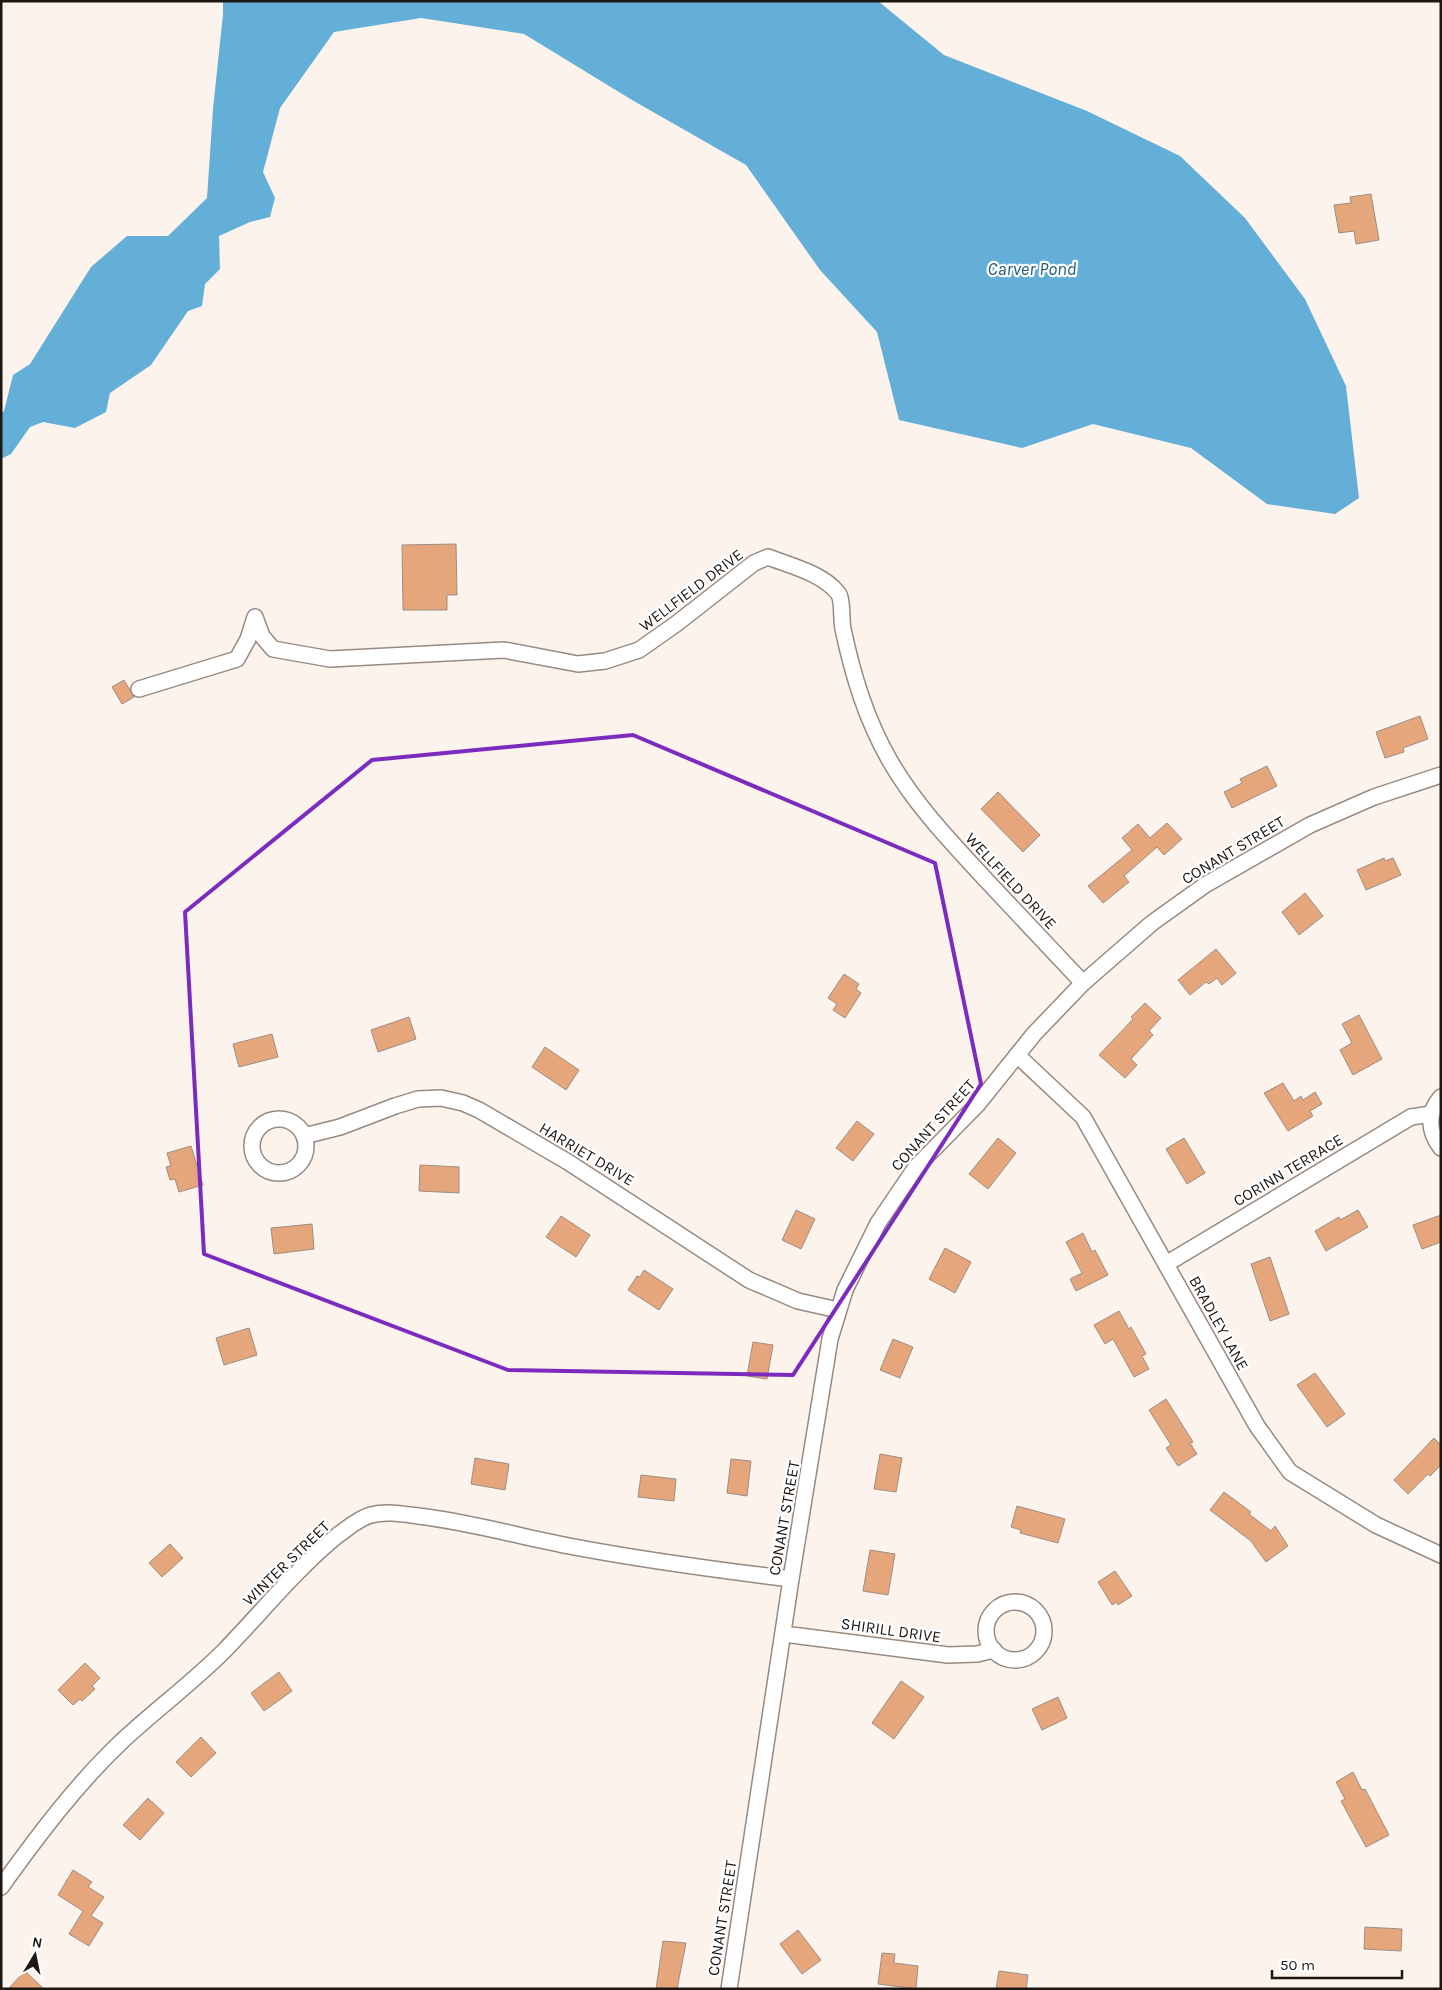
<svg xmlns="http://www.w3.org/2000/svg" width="1442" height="1990" viewBox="0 0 1442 1990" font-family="Karla,sans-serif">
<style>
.water{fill:#64afd8}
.building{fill:#e6a67b;stroke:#9c8e84}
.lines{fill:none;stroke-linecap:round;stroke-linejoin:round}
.street-casing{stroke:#988a80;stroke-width:18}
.street{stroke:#fff;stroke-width:15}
.marked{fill:none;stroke:#7b2cbf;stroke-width:4;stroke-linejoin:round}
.labels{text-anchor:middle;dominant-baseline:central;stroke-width:4.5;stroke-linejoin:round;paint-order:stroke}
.street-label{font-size:16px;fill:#1c1713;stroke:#fff}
.water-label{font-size:18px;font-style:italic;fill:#215a77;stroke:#fff}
</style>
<rect width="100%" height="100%" fill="#fdf3ed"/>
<polygon class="water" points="223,1 878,1 944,55 1087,111 1180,156 1245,218 1305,299 1346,386 1359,498 1335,514 1267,504 1191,448 1093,424 1022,448 899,420 877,332 820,270 746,165 632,100 524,34 421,18 334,32 280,108 263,172 275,198 270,217 250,222 219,236 220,269 205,284 202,306 188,311 151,365 110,393 106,412 75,428 43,422 30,427 11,454 1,459 1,413 4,411 13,375 30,364 91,267 127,236 168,236 207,198 213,109 223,14"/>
<g class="building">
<polygon points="1371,194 1379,240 1356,244 1354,231 1339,233 1334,205 1351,203 1350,197"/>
<polygon points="456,544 457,595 447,595 447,610 403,610 402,545"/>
<polygon points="124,680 134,697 122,704 112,687"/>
<polygon points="1420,716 1428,739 1403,748 1404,752 1385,758 1376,732"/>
<polygon points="1267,766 1277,786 1232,808 1224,792 1242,783 1240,779"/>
<polygon points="998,792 1040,835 1023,852 981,809"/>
<polygon points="1167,823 1182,839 1164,855 1157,847 1124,876 1129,882 1103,903 1088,886 1132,850 1122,838 1138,824 1150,838"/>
<polygon points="1384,858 1385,861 1393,858 1401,875 1366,890 1357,870"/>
<polygon points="1305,893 1323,916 1299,935 1282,912"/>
<polygon points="1216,949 1236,973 1222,985 1217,978 1209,984 1206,982 1190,995 1178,980"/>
<polygon points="844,974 859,984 856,989 861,993 845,1018 833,1010 837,1004 828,998"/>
<polygon points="1145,1003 1161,1018 1149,1031 1153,1035 1131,1059 1137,1065 1125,1078 1099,1055 1133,1019 1131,1017"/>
<polygon points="1359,1015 1382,1059 1353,1075 1340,1050 1352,1043 1342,1024"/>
<polygon points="409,1017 416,1039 378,1052 371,1030"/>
<polygon points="272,1034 278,1057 239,1067 233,1044"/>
<polygon points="545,1047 579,1070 566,1090 532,1067"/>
<polygon points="1283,1083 1294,1101 1301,1096 1303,1100 1315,1092 1322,1104 1310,1111 1313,1116 1288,1131 1264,1093"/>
<polygon points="857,1121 874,1134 853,1161 836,1148"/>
<polygon points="998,1138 1016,1153 988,1189 969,1174"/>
<polygon points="1184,1138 1205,1173 1187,1184 1166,1149"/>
<polygon points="191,1146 203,1185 179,1192 175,1179 170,1180 166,1167 171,1166 167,1153"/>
<polygon points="420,1165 459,1167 459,1193 419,1191"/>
<polygon points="796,1210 815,1219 801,1249 782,1240"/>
<polygon points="1358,1210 1368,1227 1326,1251 1315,1231 1339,1217 1340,1220"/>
<polygon points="1441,1215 1441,1242 1422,1249 1413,1225"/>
<polygon points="561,1216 590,1235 576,1257 546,1237"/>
<polygon points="312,1224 314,1249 274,1254 271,1228"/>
<polygon points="1083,1233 1092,1252 1095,1250 1108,1275 1076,1291 1070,1279 1082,1273 1066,1242"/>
<polygon points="945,1248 971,1262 955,1293 929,1279"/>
<polygon points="1270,1257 1289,1314 1270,1321 1251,1264"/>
<polygon points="644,1270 673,1289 659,1310 628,1290 637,1276 640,1277"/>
<polygon points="1119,1311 1129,1329 1131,1327 1146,1354 1142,1356 1149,1369 1134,1377 1113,1339 1105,1344 1094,1325"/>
<polygon points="249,1328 257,1355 224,1365 216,1338"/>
<polygon points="893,1339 913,1347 900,1378 880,1370"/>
<polygon points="753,1342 773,1345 767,1379 747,1376"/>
<polygon points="1315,1373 1345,1414 1327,1427 1297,1385"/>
<polygon points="1166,1399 1193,1442 1190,1443 1197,1454 1178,1466 1166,1448 1171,1445 1149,1410"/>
<polygon points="1434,1438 1441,1445 1441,1465 1430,1476 1428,1474 1408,1494 1394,1480"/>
<polygon points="880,1454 902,1458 896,1492 874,1489"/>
<polygon points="475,1458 509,1464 505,1490 471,1484"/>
<polygon points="731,1459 751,1461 747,1496 727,1493"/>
<polygon points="641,1475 676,1479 674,1501 638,1497"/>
<polygon points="1224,1492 1251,1512 1249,1514 1271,1531 1275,1526 1288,1546 1266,1562 1251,1541 1210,1510"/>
<polygon points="1017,1506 1065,1519 1058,1543 1020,1533 1021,1530 1011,1527"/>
<polygon points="170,1544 183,1558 162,1577 149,1563"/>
<polygon points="870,1550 895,1554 888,1595 863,1591"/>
<polygon points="1115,1571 1132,1596 1118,1605 1117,1602 1112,1605 1098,1582"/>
<polygon points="85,1663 100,1678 92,1686 95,1689 82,1701 80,1699 73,1705 58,1690"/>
<polygon points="279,1672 292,1691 264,1711 251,1693"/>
<polygon points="901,1681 924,1697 894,1739 872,1723"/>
<polygon points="1058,1697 1067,1718 1042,1730 1032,1709"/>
<polygon points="201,1737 216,1753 191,1777 176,1762"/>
<polygon points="1353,1772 1362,1790 1365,1789 1389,1835 1366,1847 1341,1801 1345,1799 1336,1782"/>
<polygon points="148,1798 164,1813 140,1840 123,1825"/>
<polygon points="73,1870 92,1882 88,1887 104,1897 91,1916 103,1923 89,1946 69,1934 83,1911 58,1895"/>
<polygon points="1365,1927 1402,1929 1401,1951 1364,1949"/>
<polygon points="798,1930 821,1960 802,1974 780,1944"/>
<polygon points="663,1941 686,1943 677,1989 656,1989"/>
<polygon points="882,1953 895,1954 894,1963 918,1966 916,1989 878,1984"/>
<polygon points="25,1971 44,1989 8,1989"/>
<polygon points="999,1971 1028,1975 1026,1989 996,1989"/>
</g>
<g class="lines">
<g class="street-casing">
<g id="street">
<path d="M139,689L237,659L248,639L255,617L262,636L273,649L330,659L504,650L578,664L605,661L639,650L676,624L754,563L768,557C791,566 822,573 838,593C843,599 841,621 843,629C853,676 866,719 890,761C916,806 952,843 987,881C1019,915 1051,949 1083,983"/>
<polyline points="1017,1055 1083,1117 1257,1426 1290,1472 1376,1525 1441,1555"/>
<path d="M1441,1097C1427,1113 1428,1131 1441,1148"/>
<circle cx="279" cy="1146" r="27"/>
<polyline points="304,1136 340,1127 395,1106 418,1099 441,1098 463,1103 479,1110 568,1162 749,1280 798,1301 838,1310"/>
<polyline points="1166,1264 1411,1117 1431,1114"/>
<circle cx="1015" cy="1631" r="29"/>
<polyline points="784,1634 948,1655 977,1654 994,1650"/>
<path d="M1,1887C37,1837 75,1786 120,1743C154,1711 191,1684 224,1651C262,1612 296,1569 338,1535C348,1528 359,1518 371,1515C386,1511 403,1514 418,1516C469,1522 518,1536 569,1546C642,1560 717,1570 791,1579"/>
<polyline points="729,1989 791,1579 830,1339 845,1290 878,1223 916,1167 977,1105 1034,1034 1083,983 1152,923 1205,885 1310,825 1374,797 1441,775"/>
</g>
</g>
<use href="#street" class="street"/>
</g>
<path class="marked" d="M633,735L935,863L981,1084L793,1375L508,1370L204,1254L185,912L372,760Z"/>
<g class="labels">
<g class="street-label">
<text transform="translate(691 590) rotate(-37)">WELLFIELD DRIVE</text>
<text transform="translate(1233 850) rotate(-31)">CONANT STREET</text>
<text transform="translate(1011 881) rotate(47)">WELLFIELD DRIVE</text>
<text transform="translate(933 1125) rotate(-48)">CONANT STREET</text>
<text transform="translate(587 1154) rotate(31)">HARRIET DRIVE</text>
<text transform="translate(1288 1170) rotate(-31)">CORINN TERRACE</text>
<text transform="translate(1219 1323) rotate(61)">BRADLEY LANE</text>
<text transform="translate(784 1518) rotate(-80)">CONANT STREET</text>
<text transform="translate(286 1563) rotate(-44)">WINTER STREET</text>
<text transform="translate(891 1630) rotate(8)">SHIRILL DRIVE</text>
<text transform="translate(722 1918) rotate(-81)">CONANT STREET</text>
</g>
<g class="water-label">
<text x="1032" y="269">Carver Pond</text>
</g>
</g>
<rect width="1442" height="1990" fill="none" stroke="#1c1713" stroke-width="5"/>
<g transform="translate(35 1955) rotate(10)" stroke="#ffffff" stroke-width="4" paint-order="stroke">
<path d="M0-4L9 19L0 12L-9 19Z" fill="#1c1713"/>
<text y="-8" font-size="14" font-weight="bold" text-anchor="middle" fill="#1c1713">N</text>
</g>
<path d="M1272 1970v8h130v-8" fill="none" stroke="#1c1713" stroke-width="2.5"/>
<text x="1280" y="1970" font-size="15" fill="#1c1713" stroke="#ffffff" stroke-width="4" paint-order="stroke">50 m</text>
</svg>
